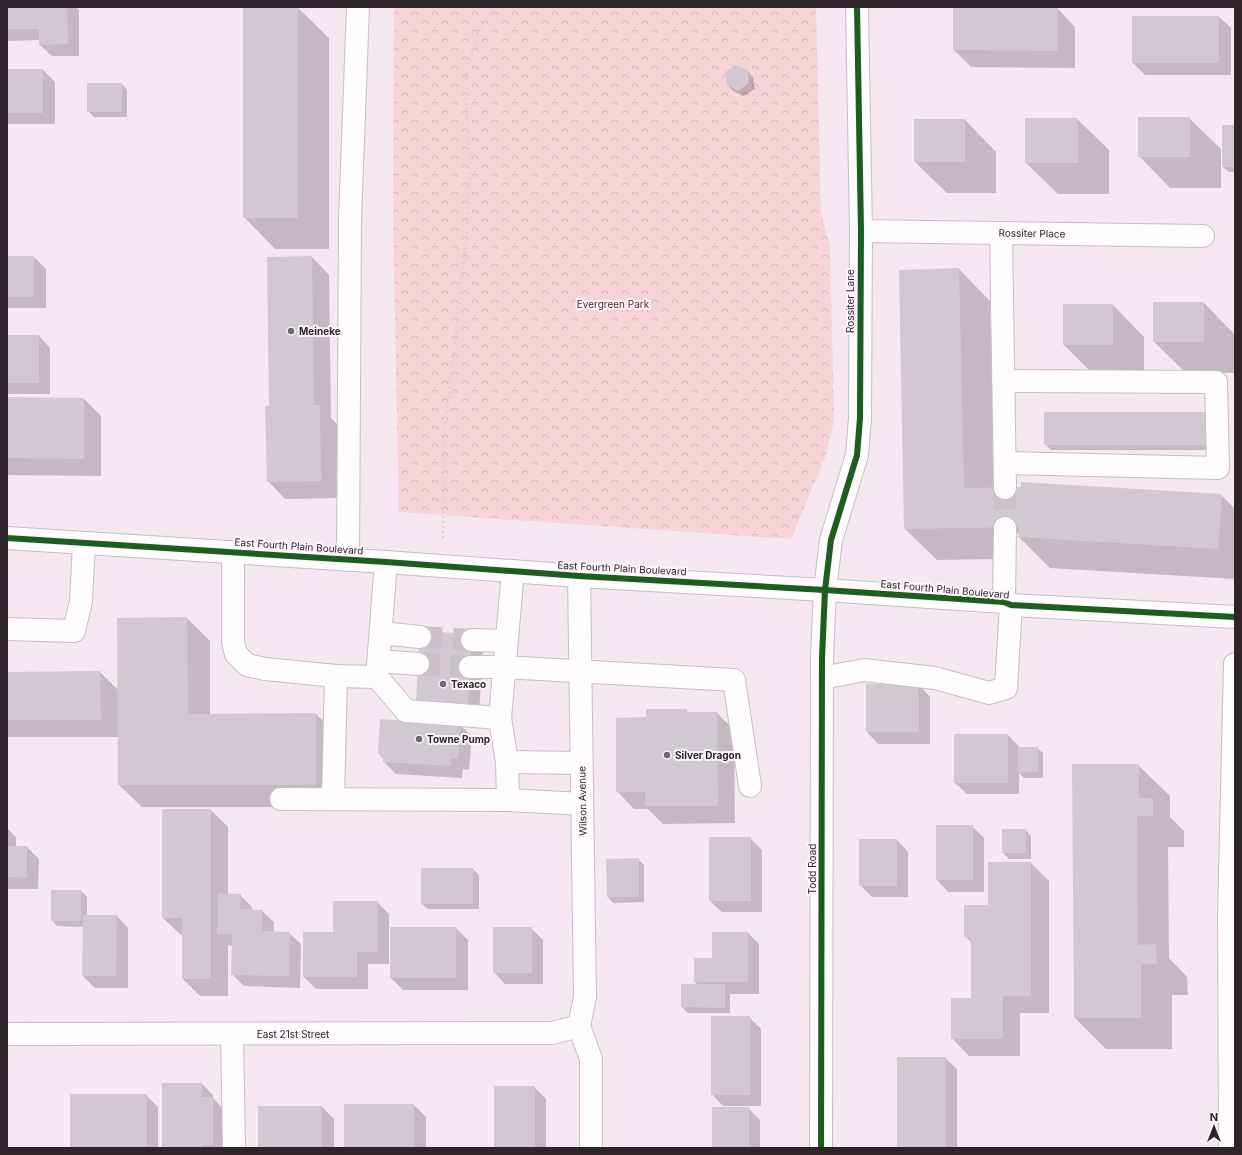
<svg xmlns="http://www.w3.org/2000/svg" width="1242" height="1155" viewBox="0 0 1242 1155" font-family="Inter,sans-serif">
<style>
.park{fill:url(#park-crowns)}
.shadow{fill:#0003}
.building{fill:#d1c9d1}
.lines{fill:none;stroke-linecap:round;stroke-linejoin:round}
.minor-tunnel{stroke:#cdc1c9;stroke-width:22;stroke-dasharray:22 11;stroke-linecap:butt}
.minor-casing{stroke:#c7bdc4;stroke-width:24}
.major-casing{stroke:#c7bdc4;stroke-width:24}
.path{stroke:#d9d4d8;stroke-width:2.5;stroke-dasharray:2 3;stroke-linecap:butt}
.minor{stroke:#fefcfd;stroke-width:22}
.major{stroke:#fefcfd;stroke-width:22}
.cycleway-casing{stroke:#fef4fb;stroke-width:8}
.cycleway{stroke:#1b5e20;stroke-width:6}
.poi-dot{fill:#746970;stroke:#fef4fb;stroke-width:1.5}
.labels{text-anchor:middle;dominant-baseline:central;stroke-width:4;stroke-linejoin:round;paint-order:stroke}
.street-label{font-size:10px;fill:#2e252b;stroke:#fef4fb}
.park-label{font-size:10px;fill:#5d1922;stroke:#fef4fb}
.poi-label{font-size:10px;font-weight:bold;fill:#2e252b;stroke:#fef4fb;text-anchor:start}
</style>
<defs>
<pattern id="park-crowns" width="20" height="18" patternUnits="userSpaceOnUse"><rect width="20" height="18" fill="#f7d4d8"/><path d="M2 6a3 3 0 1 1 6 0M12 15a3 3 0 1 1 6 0" fill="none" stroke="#d4b6ba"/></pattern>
</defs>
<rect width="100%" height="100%" fill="#f5e8f1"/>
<polygon class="park" points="394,7 816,7 821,213 830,247 834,420 826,455 791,539 399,512 393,221"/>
<g class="shadow">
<polygon points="7,7 75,7 79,10 79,56 52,56 40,45 40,40 7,41"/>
<polygon points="244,7 297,7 329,38 329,249 275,249 244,217"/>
<polygon points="954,7 1049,7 1051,9 1058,9 1075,27 1075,68 971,67 954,50"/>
<polygon points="1219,17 1231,28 1231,75 1145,75 1133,63"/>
<polygon points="7,70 43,70 55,82 55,124 7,124"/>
<polygon points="747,71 753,77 755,89 744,96 733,91 728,85"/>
<polygon points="122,84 127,90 127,117 94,117 88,111"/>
<polygon points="1189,118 1221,149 1221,188 1170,188 1139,156"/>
<polygon points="1026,119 1077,119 1109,150 1109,194 1058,194 1026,163"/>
<polygon points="915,120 965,120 996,152 996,193 947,193 915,162"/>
<polygon points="1235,126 1235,172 1229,172 1223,167"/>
<polygon points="7,257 34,257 46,269 46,308 7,308"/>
<polygon points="312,257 329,275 331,418 337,424 339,498 285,499 268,481 270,407"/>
<polygon points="959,269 990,301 994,489 1221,495 1235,509 1235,579 1050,568 1019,537 1019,533 995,533 996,559 937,560 905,529 900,271"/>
<polygon points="1204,303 1235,335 1235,373 1186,373 1154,342"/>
<polygon points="1064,305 1113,305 1144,337 1144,376 1095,376 1064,345"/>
<polygon points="7,336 39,336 50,348 50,394 7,394"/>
<polygon points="7,398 84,399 101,416 101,476 7,475"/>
<polygon points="1212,413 1218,450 1051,450 1045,444"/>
<polygon points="187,618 210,641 210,715 316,714 339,737 339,807 142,807 119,785 119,737 7,737 7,673 100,672 119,691"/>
<polygon points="421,632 483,646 479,715 429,712"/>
<polygon points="919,685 930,697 930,744 878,744 867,732"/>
<polygon points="686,710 689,713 717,713 734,730 735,823 663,824 648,809 634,809 617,791 647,718"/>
<polygon points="460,725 472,736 469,770 463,769 462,778 396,774 384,762 384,759 379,754"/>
<polygon points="1008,735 1020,748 1037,748 1043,753 1043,778 1024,778 1019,773 1019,794 967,794 955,783"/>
<polygon points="1073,765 1138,765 1170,796 1170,817 1184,831 1184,847 1168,847 1169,958 1187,977 1188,995 1172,995 1172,1049 1106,1049 1075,1018"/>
<polygon points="211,810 228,827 228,895 240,895 252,907 252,910 262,911 274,922 274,932 289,933 301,944 300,988 244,986 232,974 233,946 228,945 228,996 200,996 183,979 183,935 181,935 163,918"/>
<polygon points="972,826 984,838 984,892 948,892 937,880"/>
<polygon points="7,828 16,837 16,847 27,847 39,859 38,889 7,889"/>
<polygon points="1026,830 1031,836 1031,859 1009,859 1003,853"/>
<polygon points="750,838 762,850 762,912 722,912 710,901"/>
<polygon points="897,840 908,852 908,897 872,897 860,885"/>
<polygon points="638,859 644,865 644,902 613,903 608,897 607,860"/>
<polygon points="989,863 1031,863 1049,881 1049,1013 1020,1013 1020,1056 969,1056 952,1038 972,999 972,943 965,936 989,906"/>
<polygon points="473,869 479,875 479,909 428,909 422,904"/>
<polygon points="52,891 81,891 87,897 87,916 117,916 128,928 128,988 95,988 83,976 83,927 57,926 52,920"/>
<polygon points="377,902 389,914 389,964 368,964 368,989 316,989 304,977 334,933"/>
<polygon points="456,928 468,940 468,990 403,990 391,978"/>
<polygon points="531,928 543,940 543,984 505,984 494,972"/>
<polygon points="748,933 759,944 759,994 730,994 730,1013 688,1013 682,1007 698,985 695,982 713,959"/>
<polygon points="749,1017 761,1029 761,1106 723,1106 712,1094"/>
<polygon points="945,1058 957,1069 957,1148 898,1148"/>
<polygon points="202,1084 213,1095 213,1098 224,1110 224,1148 163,1148"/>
<polygon points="534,1087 546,1099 546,1148 495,1148"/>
<polygon points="146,1095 158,1107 158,1148 71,1148"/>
<polygon points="414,1105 426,1117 426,1148 346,1148"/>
<polygon points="322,1107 334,1119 334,1148 259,1148"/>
<polygon points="748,1108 760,1120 760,1148 713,1148"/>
</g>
<g class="building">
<polygon points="7,7 67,7 68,44 39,45 39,29 7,29"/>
<rect x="243" y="7" width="55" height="211"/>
<polygon points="953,7 1040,7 1058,8 1058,51 953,50"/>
<rect x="1132" y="16" width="87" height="47"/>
<polygon points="736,65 748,70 749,83 738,91 727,85 725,72"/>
<rect x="7" y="69" width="36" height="44"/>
<rect x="87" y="83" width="35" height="29"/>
<rect x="1138" y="117" width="52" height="40"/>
<rect x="1025" y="118" width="53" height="45"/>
<rect x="914" y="119" width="51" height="43"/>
<rect x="1222" y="125" width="13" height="42"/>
<rect x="7" y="256" width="27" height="41"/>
<polygon points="312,256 314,405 320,405 321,481 267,482 265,406 269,406 267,257"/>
<polygon points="959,268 964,488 1021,487 1021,482 1222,494 1218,549 1018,537 1019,527 904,529 899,270"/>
<rect x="1153" y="302" width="51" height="40"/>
<rect x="1063" y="304" width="50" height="41"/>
<rect x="7" y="335" width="32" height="48"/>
<polygon points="7,397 84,398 84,459 7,458"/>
<rect x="1044" y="412" width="169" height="33"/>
<polygon points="187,617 188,714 316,713 316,785 118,785 117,618"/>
<polygon points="420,631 472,634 468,704 416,701"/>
<polygon points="100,671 101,720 7,720 7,672"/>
<rect x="866" y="684" width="53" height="48"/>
<polygon points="646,709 687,709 687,712 717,712 718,806 645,806 645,792 616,792 616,718 646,717"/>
<polygon points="380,719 460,724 458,759 451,758 451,766 383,762 383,755 378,754"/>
<rect x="954" y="734" width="54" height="49"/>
<rect x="1018" y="747" width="20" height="25"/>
<polygon points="1072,764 1139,764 1139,798 1153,798 1153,816 1137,816 1138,945 1156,944 1157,964 1141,964 1141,1018 1074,1018"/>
<polygon points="162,809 211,809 211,979 182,979 182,918 162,918"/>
<rect x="936" y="825" width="37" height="55"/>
<rect x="1002" y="829" width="24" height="24"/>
<rect x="709" y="837" width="42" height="64"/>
<rect x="859" y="839" width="38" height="47"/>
<polygon points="7,846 27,846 27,878 7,877"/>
<polygon points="639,858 639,897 607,897 606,859"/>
<polygon points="988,862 1031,862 1031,996 1003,996 1003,1039 951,1039 951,998 971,998 971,937 964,937 964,905 988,905"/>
<rect x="421" y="868" width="52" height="36"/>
<rect x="51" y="890" width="30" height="31"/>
<polygon points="218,893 241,894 240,909 263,910 262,931 290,932 289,976 231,975 232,935 217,934"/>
<polygon points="333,901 378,901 378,952 357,952 357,977 303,977 303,932 333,932"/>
<polygon points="83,915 117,915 116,976 82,976"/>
<rect x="390" y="927" width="66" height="51"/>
<rect x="493" y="927" width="39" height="46"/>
<polygon points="712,932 748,932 748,982 694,982 694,958 712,958"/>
<polygon points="681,984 725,984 725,1008 681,1007"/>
<rect x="711" y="1016" width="39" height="79"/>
<rect x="897" y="1057" width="49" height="91"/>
<polygon points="162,1083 202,1083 202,1097 213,1097 213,1145 202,1145 202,1148 162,1148"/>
<rect x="494" y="1086" width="41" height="62"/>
<rect x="70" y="1094" width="77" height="54"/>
<rect x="344" y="1104" width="70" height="44"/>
<rect x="258" y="1106" width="64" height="42"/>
<rect x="712" y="1107" width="37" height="41"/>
</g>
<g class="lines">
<g class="minor-tunnel">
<polyline points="1005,488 1005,528"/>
<polyline points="420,637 472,640"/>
<polyline points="418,664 470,667"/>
</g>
<g class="minor-casing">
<g id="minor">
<polyline points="861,231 1203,236"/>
<polyline points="1001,233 1005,488"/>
<polyline points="1003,381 1216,382 1218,468 1005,463"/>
<polyline points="233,552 233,642 236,654 247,665 265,669 336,676 377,677"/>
<polyline points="348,560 350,219 358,7"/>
<polyline points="386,562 377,677 406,711 500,718 507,762 581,763"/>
<polyline points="1004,602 1005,528"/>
<polyline points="7,629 74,631 81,601 84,543"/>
<polyline points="381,633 420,637"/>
<polyline points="472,640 507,641"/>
<polyline points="379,661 418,664"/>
<polyline points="470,667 505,667 734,680 750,786"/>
<polyline points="822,678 864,670 935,678 989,693 1006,688 1011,605"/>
<polyline points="500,718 513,571"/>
<polyline points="507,762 508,800 582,804"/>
<polyline points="281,799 508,800"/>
<polyline points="333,799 336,676"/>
<polyline points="579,1026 585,997 579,576"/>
<polyline points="579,1026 591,1059 591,1148"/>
<polyline points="7,1034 552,1033 579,1026"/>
<polyline points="232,1034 234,1148"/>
<polyline points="821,1148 822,658 825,590 831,540 857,455 860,418 861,231 857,7"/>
<polyline points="1230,1148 1229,917 1235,664"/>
</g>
</g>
<g class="major-casing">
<polyline id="major" points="7,538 386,562 579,576 825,590 1004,602 1011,605 1235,617"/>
</g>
<polyline class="path" points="443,538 444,438 467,230 470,165 466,104 467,67 479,31 495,7"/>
<use href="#minor" class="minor"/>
<use href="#major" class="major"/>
<g class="cycleway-casing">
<g id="cycleway">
<polyline points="7,538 386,562 579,576 825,590 1004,602 1011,605 1235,617"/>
<polyline points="821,1148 822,658 825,590 831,540 857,455 860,418 861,231 857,7"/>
</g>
</g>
<use href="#cycleway" class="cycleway"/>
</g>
<g class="poi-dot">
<circle cx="291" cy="331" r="4"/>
<circle cx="443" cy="684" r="4"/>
<circle cx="419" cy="739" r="4"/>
<circle cx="667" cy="755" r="4"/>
</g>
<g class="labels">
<g class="street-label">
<text transform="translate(1032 233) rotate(1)">Rossiter Place</text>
<text transform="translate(850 301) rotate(-90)">Rossiter Lane</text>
<text transform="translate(299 546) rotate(4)">East Fourth Plain Boulevard</text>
<text transform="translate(622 568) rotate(3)">East Fourth Plain Boulevard</text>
<text transform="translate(945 589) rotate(5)">East Fourth Plain Boulevard</text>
<text transform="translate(582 801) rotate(-91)">Wilson Avenue</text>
<text transform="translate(812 869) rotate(-90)">Todd Road</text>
<text x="293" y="1034">East 21st Street</text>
</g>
<g class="park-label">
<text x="613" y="304">Evergreen Park</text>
</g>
<g class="poi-label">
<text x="299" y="331">Meineke</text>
<text x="451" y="684">Texaco</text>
<text x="427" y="739">Towne Pump</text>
<text x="675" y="755">Silver Dragon</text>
</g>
</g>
<rect width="1242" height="1155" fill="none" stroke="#2e252b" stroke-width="16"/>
<g transform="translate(1214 1127)" stroke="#fef4fb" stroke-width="3" paint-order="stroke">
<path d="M0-3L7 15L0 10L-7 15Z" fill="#2e252b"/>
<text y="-6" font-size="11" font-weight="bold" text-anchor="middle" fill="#2e252b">N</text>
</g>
</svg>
